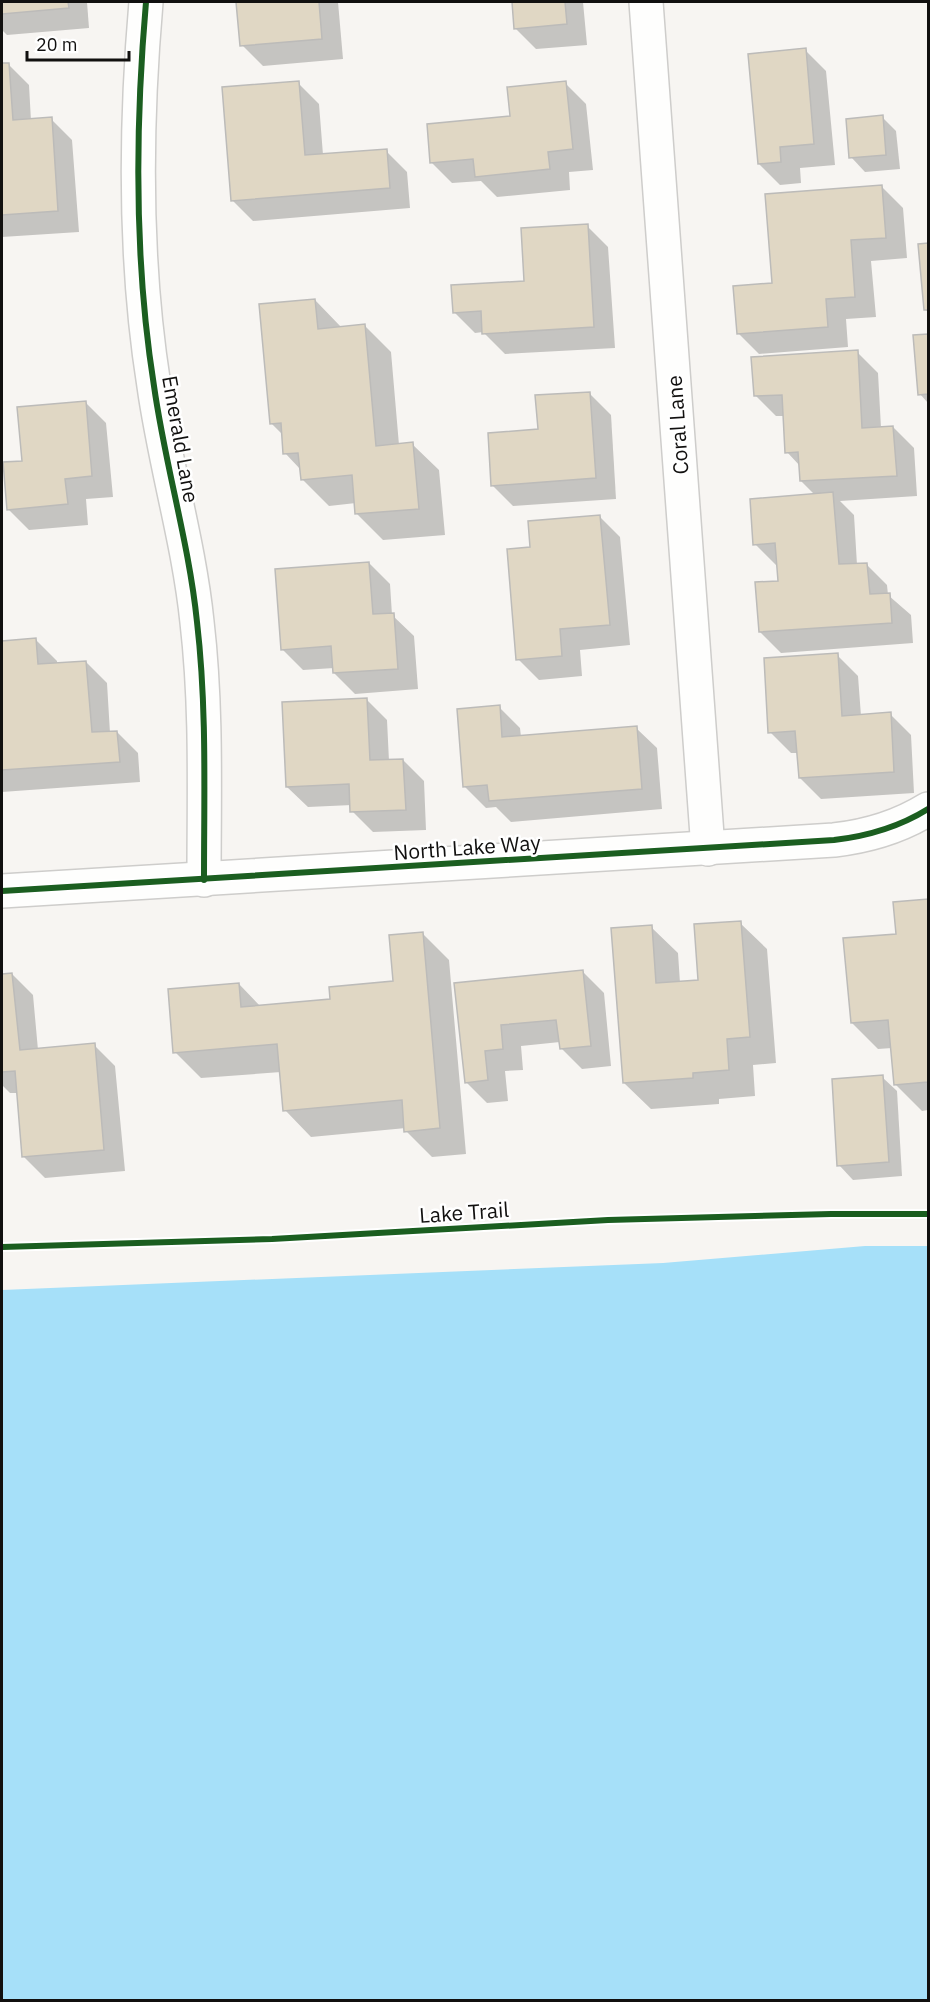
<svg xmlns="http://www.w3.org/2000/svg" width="930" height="2002" viewBox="0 0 930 2002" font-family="'IBM Plex Sans',sans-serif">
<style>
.water{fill:#a6e0f9}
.shadow{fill:#0003}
.building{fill:#e0d7c4;stroke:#bcbbb9;stroke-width:1.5}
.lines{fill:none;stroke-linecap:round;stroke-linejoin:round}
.minor-casing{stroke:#cecdcb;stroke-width:36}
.minor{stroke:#fefefd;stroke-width:33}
.cycleway-casing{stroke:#fff;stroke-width:10}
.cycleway{stroke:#1b5e20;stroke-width:6}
.labels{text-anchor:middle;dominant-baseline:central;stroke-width:5;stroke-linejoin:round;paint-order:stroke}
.street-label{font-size:21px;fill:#11100f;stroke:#fff}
</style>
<rect width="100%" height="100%" fill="#f7f5f2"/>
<polygon class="water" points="865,1246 928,1246 928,2000 2,2000 2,1290 663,1263"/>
<g class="shadow">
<polygon points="2,2 87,2 89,28 7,35 2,30"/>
<polygon points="238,2 338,2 343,59 263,66 242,45"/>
<polygon points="513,2 583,2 587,45 536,49 515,28"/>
<polygon points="805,50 826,71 835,165 800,168 801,183 780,185 759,164"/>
<polygon points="8,64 29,85 31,121 51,119 72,140 79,232 2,237 2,65"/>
<polygon points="298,83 319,104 323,155 386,151 407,172 410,208 253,221 232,200"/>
<polygon points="565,83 586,104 593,170 569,172 570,190 497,197 481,181 452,183 431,162 511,117"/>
<polygon points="882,117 896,131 900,169 865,172 851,157"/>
<polygon points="882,187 903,208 907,258 871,261 876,317 846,319 848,347 759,354 738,333 774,285"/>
<polygon points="587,226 608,247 615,348 505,354 483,332 475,333 454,312 525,282"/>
<polygon points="928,244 928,312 925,309 919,245"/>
<polygon points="315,300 342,328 364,325 391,352 399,445 412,444 439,470 445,535 383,540 357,514 356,503 329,506 302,479 301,470 285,453 283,435 271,423"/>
<polygon points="928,335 928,403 920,394 915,336"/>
<polygon points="857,352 878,373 881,428 893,427 914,448 917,496 840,501 854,515 857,565 866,564 887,585 888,595 911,615 913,643 781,653 760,632 779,582 778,565 776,565 755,544 815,495 801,481 800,466 787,452 785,416 776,416 755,395"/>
<polygon points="590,394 611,415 616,499 513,506 492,485 539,431"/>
<polygon points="85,402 106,423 113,497 86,499 88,525 29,530 8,509 24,462"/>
<polygon points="599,516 620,537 630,645 580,650 582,676 539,680 518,659 531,548"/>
<polygon points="369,563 390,584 392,615 414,636 418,689 355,694 334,673 334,668 303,670 282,649"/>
<polygon points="36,640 57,661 57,664 86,662 107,683 110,733 117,732 138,753 140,782 2,792 2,642"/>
<polygon points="837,655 858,676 861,716 890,714 911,735 914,793 821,799 800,778 798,753 791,753 770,732"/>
<polygon points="366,699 387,720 389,761 403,760 424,781 426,830 373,832 352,811 352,805 308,807 287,787"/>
<polygon points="499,707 520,728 521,737 636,728 657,748 662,809 511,822 496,807 486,808 465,787"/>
<polygon points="928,901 928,1110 922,1111 895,1084 892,1048 878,1049 852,1023 897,935 895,904"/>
<polygon points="740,923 767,949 776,1063 753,1065 755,1096 719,1099 719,1104 651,1109 624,1083 651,927 678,953 680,983 699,981"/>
<polygon points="423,934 449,960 466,1154 432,1157 406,1131 406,1128 311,1137 285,1110 281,1072 201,1078 175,1052 239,984 261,1007 332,1001 395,982"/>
<polygon points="583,972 604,993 611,1066 582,1069 561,1048 560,1042 521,1046 523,1070 505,1071 508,1101 487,1103 466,1082 456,984"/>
<polygon points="12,974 33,995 38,1050 94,1045 115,1066 125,1171 45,1178 24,1157 18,1093 10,1093 2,1085 2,975"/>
<polygon points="882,1077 897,1091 902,1176 853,1180 839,1165"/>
</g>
<g class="building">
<polygon points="2,2 68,2 69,8 2,14"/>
<polygon points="236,2 319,2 322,39 240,46"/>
<polygon points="512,2 565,2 567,24 514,29"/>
<polygon points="806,48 814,144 780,147 781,162 758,164 748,54"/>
<polygon points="2,63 9,63 13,120 52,117 58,211 2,215"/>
<polygon points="299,81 305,155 387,149 390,188 231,201 222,87"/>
<polygon points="566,81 573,149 548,152 550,169 475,177 473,159 430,163 427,124 510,116 507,87"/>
<polygon points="883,115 886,155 849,158 846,119"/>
<polygon points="882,185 886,238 851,240 855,297 826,299 828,327 737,334 733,286 772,283 765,194"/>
<polygon points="588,224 594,327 482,334 481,311 453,313 451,285 524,281 521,228"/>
<polygon points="928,243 928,310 924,310 918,244"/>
<polygon points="315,299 318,329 365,324 376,446 413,442 419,509 355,514 352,475 301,480 298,453 283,454 281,423 270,424 259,304"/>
<polygon points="928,334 928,394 918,395 913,335"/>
<polygon points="858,350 862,428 893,426 897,476 800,481 798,452 785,453 782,395 754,396 751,357"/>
<polygon points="590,392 596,478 491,486 488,433 538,429 535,395"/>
<polygon points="86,401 92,476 65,479 68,504 7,510 3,462 22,461 17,407"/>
<polygon points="833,492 839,564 867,563 870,594 890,593 892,623 759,632 755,582 778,581 775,543 753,545 750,499"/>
<polygon points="600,515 610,625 560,629 562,656 516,660 507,549 530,547 528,521"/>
<polygon points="369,562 373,614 394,613 398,669 333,673 331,646 281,650 275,569"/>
<polygon points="36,638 38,664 86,661 92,732 117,731 120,762 2,770 2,641"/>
<polygon points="838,653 842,716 891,712 894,772 799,778 795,731 768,733 764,658"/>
<polygon points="367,698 370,760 403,759 406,810 350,812 349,784 286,787 282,702"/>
<polygon points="500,705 502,737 637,726 642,789 489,801 487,785 463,787 457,709"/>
<polygon points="928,899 928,1082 894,1085 888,1020 851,1023 843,938 896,934 893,902"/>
<polygon points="741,921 750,1037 727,1039 729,1070 693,1073 693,1078 623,1083 611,928 652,925 656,983 698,980 694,924"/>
<polygon points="423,932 440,1128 404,1132 402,1100 283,1111 277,1044 173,1053 168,989 239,983 241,1007 330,999 329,987 393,981 389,935"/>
<polygon points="583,970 591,1046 560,1049 556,1020 501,1025 503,1049 485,1051 488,1080 465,1083 454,983"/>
<polygon points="12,973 20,1050 95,1043 104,1150 22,1157 15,1071 2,1072 2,974"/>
<polygon points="883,1075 889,1162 837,1166 832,1079"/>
</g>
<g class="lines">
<g class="minor-casing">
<g id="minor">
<path d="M146,2C135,129 134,260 154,386C165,465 189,543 197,622C207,708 204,794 204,880"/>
<polyline points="646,2 708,849"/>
<path d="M2,891L834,840C869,836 899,827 928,809"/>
</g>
</g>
<use href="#minor" class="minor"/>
<g class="cycleway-casing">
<g id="cycleway">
<path d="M146,2C135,129 134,260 154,386C165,465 189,543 197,622C207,708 204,794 204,880"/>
<path d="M2,891L834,840C869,836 899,827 928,809"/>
<polyline points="2,1247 272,1239 608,1220 831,1214 928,1214"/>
</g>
</g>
<use href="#cycleway" class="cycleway"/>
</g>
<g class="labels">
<g class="street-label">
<text transform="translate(677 425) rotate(-94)">Coral Lane</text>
<text transform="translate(181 439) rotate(80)">Emerald Lane</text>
<text transform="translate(467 847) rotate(-4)">North Lake Way</text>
<text transform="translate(464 1212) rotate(-4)">Lake Trail</text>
</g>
</g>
<rect width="930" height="2002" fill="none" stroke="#11100f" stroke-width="6"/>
<path d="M27 51v9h102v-9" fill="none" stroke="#11100f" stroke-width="3"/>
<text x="36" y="51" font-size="18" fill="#11100f" stroke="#ffffff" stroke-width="4.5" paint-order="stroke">20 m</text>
</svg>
